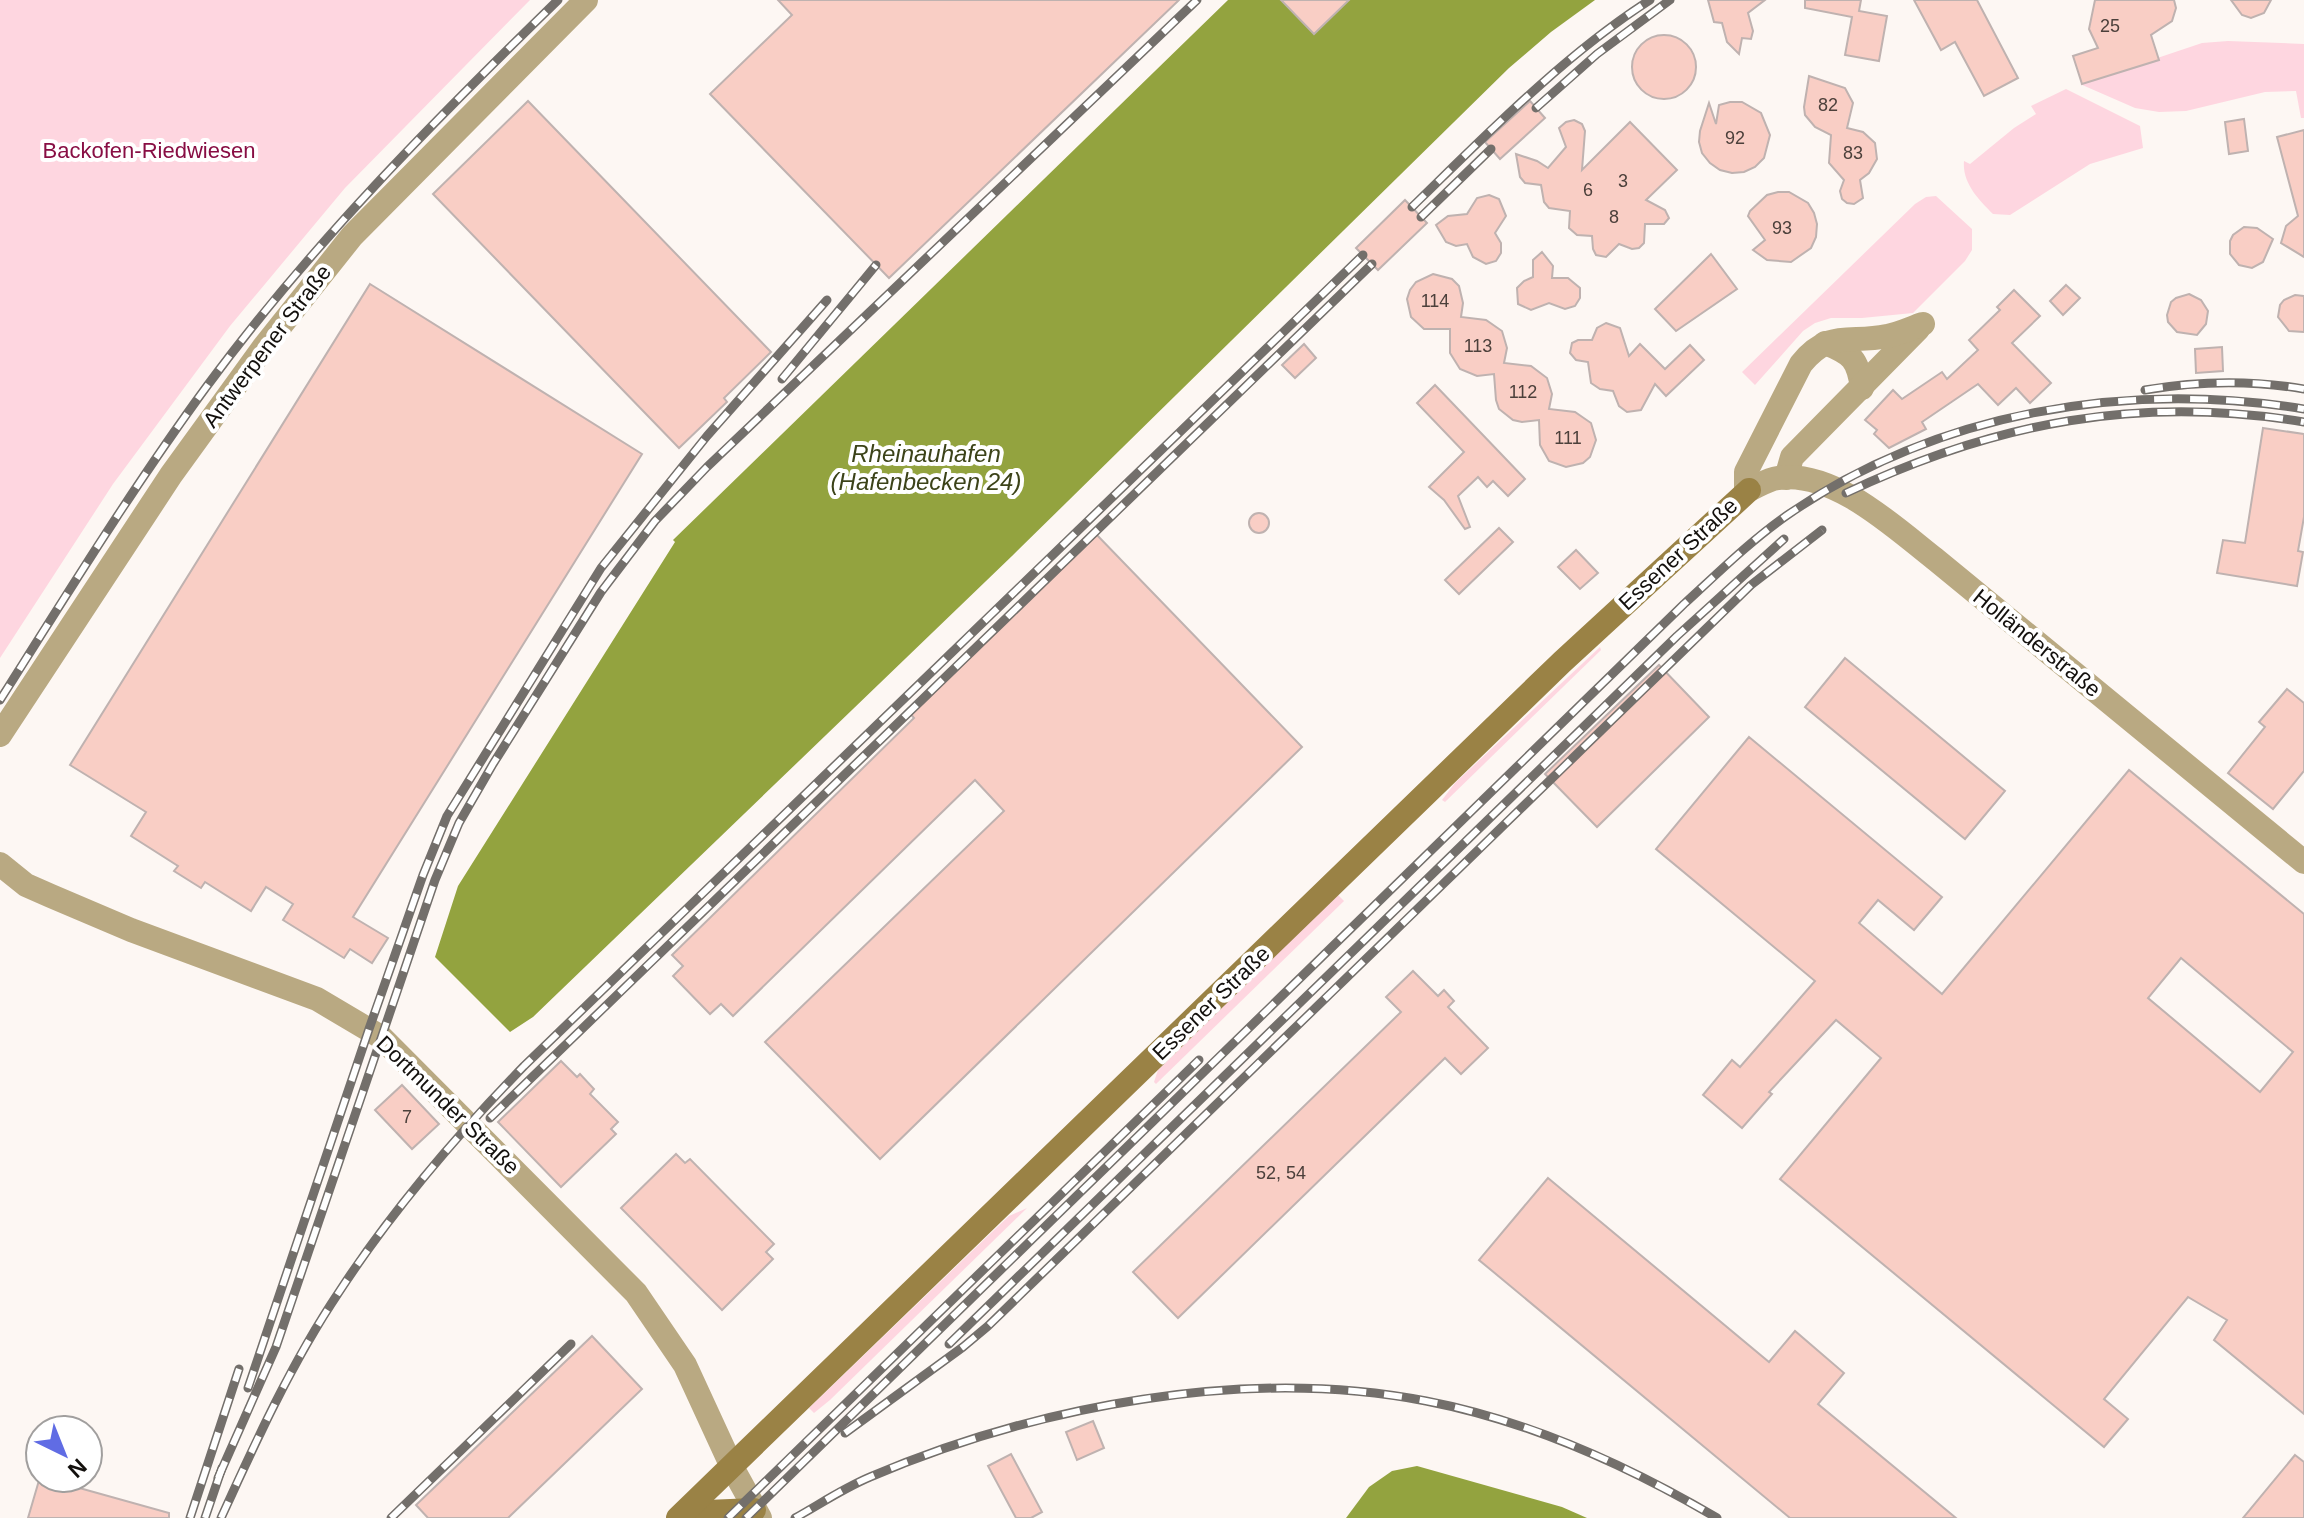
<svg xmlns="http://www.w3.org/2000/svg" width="2304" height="1518" viewBox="0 0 2304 1518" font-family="Arial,sans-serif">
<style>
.green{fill:#fed6e0}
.water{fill:#93a33f}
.building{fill:#f9cec5;stroke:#bfb2b0;stroke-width:2;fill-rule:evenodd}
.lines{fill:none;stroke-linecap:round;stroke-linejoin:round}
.street{stroke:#b9a982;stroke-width:24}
.secondary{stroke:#9a8245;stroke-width:24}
.rail-casing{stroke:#736f6b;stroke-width:9}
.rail{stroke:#fff;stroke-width:6;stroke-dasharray:18;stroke-linecap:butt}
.labels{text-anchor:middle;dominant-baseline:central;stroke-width:8;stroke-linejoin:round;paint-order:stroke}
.number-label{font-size:18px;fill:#4c403b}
.park-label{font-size:22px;fill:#880e44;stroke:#fff}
.street-label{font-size:22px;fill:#13100d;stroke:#fff}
.water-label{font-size:24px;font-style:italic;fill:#3c4319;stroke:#fff}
</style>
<rect width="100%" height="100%" fill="#fdf7f3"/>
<g class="green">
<polygon points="0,0 530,0 345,188 230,326 113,484 0,658"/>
<polygon points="2228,41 2304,44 2304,118 2301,118 2296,91 2265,92 2186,111 2159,112 2135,108 2080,84 2202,43"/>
<path d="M2066,89L2140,126L2143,148L2090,164L2010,215L1993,214C1979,200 1962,183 1964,161L1970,164L2014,128L2036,114L2031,106Z"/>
<polygon points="1936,196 1972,229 1972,250 1965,261 1913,313 1862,318 1831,318 1815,323 1803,331 1755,385 1742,372 1915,204 1926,197"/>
<polygon points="1600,647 1601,650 1445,802 1442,800 1455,783"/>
<polygon points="1338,895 1344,901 1156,1084 1154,1082 1158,1070"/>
<polygon points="1027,1208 830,1400 814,1413 809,1408 992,1232 1009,1216"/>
</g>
<g class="water">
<polygon points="1228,0 1595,0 1551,32 1509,68 1012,556 533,1017 510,1032 435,957 458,886 675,542 673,540"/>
<polygon points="1417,1466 1562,1507 1587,1518 1346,1518 1369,1487 1392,1471"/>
</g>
<g class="building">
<polygon points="778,0 1179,0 889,278 710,94 792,15"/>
<polygon points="1281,0 1349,0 1314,34"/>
<polygon points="1708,0 1765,0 1748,13 1753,31 1751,39 1742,38 1739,54 1727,42 1722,23 1714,22"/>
<polygon points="1805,0 1861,0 1859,11 1887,16 1879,61 1845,55 1852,17 1805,8"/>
<polygon points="1914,0 1977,0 2018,78 1984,96 1955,42 1941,50"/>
<polygon points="2095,0 2174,0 2176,8 2172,21 2151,35 2159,60 2082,84 2073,56 2098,48 2089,29"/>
<polygon points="2231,0 2271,0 2264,13 2251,18 2242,15"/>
<circle cx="1664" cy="67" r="32"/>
<polygon points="1809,76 1845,88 1853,103 1847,128 1863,132 1875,143 1877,159 1869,173 1860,180 1863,198 1854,204 1847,203 1842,199 1840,191 1844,180 1829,163 1831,135 1815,127 1805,115 1804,107"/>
<polygon points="528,101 771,352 724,398 727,402 679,448 433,194"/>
<polygon points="1530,101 1545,118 1500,159 1485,142"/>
<polygon points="1730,102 1742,102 1761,113 1770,135 1764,158 1755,167 1744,172 1732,173 1720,170 1710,163 1702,153 1699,142 1700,131 1709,103 1716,124 1719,105"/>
<polygon points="2244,119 2248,151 2229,154 2225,122"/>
<polygon points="1574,120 1582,124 1585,131 1582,170 1630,122 1677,170 1646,200 1665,210 1669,218 1664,224 1645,224 1644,243 1639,248 1632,249 1619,244 1606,257 1596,255 1593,249 1592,236 1577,235 1569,228 1570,211 1549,208 1544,202 1541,185 1525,183 1520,177 1516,154 1537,161 1548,168 1566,147 1559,128 1566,122"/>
<polygon points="2304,130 2304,257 2281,243 2286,226 2298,216 2277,137"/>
<polygon points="1778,192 1789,192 1808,203 1814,213 1817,224 1816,237 1811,248 1791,262 1767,260 1753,250 1765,240 1748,216 1750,211 1767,195"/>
<polygon points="1489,195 1499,199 1506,216 1495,233 1501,243 1501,253 1496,261 1486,264 1473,257 1467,244 1456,246 1446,242 1436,225 1448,216 1467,214 1477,198"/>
<polygon points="1405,200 1427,223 1378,270 1356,248"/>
<polygon points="2244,227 2257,228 2273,239 2263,262 2252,268 2239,265 2230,254 2230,241 2233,235"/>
<polygon points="1542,252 1553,266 1552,278 1568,278 1580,288 1580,298 1575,306 1565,309 1549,303 1531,310 1518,304 1517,288 1524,281 1533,277 1533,260"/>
<polygon points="1711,254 1737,289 1676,331 1655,309"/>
<polygon points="1433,274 1452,279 1459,286 1463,303 1461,317 1486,320 1502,331 1507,348 1504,363 1531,366 1547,378 1552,394 1549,409 1575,412 1591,423 1596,440 1590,457 1583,463 1566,467 1549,461 1540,445 1539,420 1522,422 1513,420 1499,409 1496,400 1494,374 1477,376 1460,369 1450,353 1450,329 1424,329 1411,317 1407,299 1410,290 1416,282"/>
<polygon points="370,284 642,454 353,917 388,938 372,963 350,949 344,958 283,920 293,904 266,887 251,911 205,882 201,888 174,871 178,866 131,836 146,812 70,765"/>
<polygon points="2066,285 2080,298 2063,315 2050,301"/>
<polygon points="2014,290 2040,316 2012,343 2051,383 2030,403 2016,388 1998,405 1978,384 1922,422 1926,429 1889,448 1874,434 1877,430 1865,420 1893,390 1902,399 1942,372 1947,379 1978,350 1969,340 2000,310 1997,307"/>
<polygon points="2189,294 2201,300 2208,311 2206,324 2197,335 2177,332 2168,322 2167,315 2171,302 2176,298"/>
<polygon points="2295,295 2304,296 2304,332 2289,331 2278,317 2280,305 2284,300"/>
<polygon points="1606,323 1620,328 1629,356 1640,344 1665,369 1690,345 1704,360 1666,396 1655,384 1641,410 1627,412 1619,406 1613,391 1600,389 1591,383 1588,362 1576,360 1570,353 1572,343 1578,340 1592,340 1597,328"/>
<polygon points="1304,344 1316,358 1295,378 1282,365"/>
<polygon points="2222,347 2223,371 2196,373 2195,349"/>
<polygon points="1435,385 1525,479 1508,496 1493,481 1487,487 1478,477 1458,496 1470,527 1465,529 1444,500 1429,487 1464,452 1417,403"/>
<polygon points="2263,428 2304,434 2304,517 2298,551 2303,552 2297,586 2217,573 2223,540 2245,543"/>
<circle cx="1259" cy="523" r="10"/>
<polygon points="1499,528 1513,542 1459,594 1445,580"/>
<polygon points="1095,533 1302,747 880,1159 765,1042 1004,811 975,780 733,1016 721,1004 710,1014 673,976 683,966 672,955 914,718 909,712"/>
<polygon points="1576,550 1598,573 1580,589 1558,567"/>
<polygon points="1845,658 2005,791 1965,839 1805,707"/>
<polygon points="1659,665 1709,717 1597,827 1545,774"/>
<polygon points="2287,689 2304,703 2304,771 2273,809 2228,773 2265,727 2259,722"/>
<path d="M1749,737L1942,897L1914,930L1878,900L1859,923L1942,994L2129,770L2304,914V1414L2214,1340L2227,1320L2188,1297L2104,1399L2128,1419L2104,1447L1780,1179L1881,1058L1836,1020L1769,1092L1772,1094L1742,1128L1703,1095L1732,1060L1740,1067L1815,981L1656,849ZM2181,958L2293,1052L2260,1092L2148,998Z"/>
<polygon points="1413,971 1438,996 1444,990 1454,1001 1448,1007 1488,1048 1461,1074 1445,1058 1178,1318 1133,1272 1401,1012 1386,997"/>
<polygon points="561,1061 577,1077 580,1074 594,1089 590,1094 618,1122 611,1129 616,1134 561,1187 498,1122"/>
<polygon points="402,1085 439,1124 412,1149 375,1110"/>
<polygon points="676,1154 685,1163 690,1159 774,1244 766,1252 773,1259 722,1310 621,1208"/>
<polygon points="1548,1178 1769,1362 1795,1331 1844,1373 1818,1404 1956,1518 1790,1518 1479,1260"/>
<polygon points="592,1336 642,1389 508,1518 428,1518 416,1505"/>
<polygon points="1093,1421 1104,1448 1077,1460 1066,1432"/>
<polygon points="1011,1454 1042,1512 1031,1518 1016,1518 988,1466"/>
<polygon points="2295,1455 2304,1462 2304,1518 2243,1518"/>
<polygon points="40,1477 169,1513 169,1518 28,1518"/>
</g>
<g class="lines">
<g class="street">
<path d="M1825,343C1852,354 1858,359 1862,388"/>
<polyline points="1786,478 1792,457 1918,329"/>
<path d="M1749,490C1758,486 1768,479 1778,478C1834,470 1894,527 1935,559L2304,862"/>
<path d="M1746,491V472L1801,364C1829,329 1850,344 1887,336C1899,334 1911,328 1923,324"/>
<polyline points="0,735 171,475 263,348 352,236 586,0"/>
<polyline points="0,864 26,885 51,896 131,930 317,999 381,1037 636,1293 685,1365 732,1467 760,1518"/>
</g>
<g class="secondary">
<polyline points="684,1513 754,1510"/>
<polyline points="678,1518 1562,662 1749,490"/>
</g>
<g class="rail-casing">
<g id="rail">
<polyline points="1536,108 1597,54 1670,0"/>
<path d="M1412,207C1485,136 1564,55 1650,0"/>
<polyline points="1421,217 1491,149"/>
<polyline points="782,379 876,265"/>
<path d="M2145,390C2198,381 2251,380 2304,389"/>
<path d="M1846,493C1996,422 2139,395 2304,422"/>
<path d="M0,700C67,594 133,487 207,386C311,245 433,122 558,0"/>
<polyline points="490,1118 1372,264"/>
<polyline points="949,1344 1677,636 1784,539"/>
<polyline points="248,1388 369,1029 423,875 447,816 601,568 707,436 827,300"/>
<polyline points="845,1433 963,1347 988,1326 1751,585 1822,530"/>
<polyline points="218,1478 276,1347 435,880 459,823 493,764 601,592 655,521 707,467 1197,0"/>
<polyline points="190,1518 239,1369"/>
<polyline points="205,1518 222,1468"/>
<path d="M221,1518C256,1441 292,1362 339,1292C391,1212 457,1135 524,1066L1363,255"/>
<polyline points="391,1518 571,1344"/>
<polyline points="728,1518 1199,1060"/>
<path d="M746,1518L1684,604C1717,574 1749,542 1786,516C1936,412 2126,380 2304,409"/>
<path d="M795,1518C820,1504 844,1488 870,1477C1036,1406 1246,1366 1426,1401C1530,1421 1627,1465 1717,1518"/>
</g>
</g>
<use href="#rail" class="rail"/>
</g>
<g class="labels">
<g class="number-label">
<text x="2110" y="26">25</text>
<text x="1828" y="105">82</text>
<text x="1735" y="138">92</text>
<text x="1853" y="153">83</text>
<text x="1623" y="181">3</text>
<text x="1588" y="190">6</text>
<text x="1614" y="217">8</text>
<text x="1782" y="228">93</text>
<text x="1435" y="301">114</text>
<text x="1478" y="346">113</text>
<text x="1523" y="392">112</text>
<text x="1568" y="438">111</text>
<text x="407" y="1117">7</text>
<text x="1281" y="1173">52, 54</text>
</g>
<g class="park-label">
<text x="149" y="150">Backofen-Riedwiesen</text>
</g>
<g class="street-label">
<text transform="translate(267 346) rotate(-53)">Antwerpener Straße</text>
<text transform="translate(1678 554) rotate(-43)">Essener Straße</text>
<text transform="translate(2037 643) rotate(39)">Holländerstraße</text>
<text transform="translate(1211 1003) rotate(-44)">Essener Straße</text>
<text transform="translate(448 1105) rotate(44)">Dortmunder Straße</text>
</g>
<g class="water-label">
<text x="926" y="453">Rheinauhafen<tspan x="926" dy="28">(Hafenbecken 24)</tspan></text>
</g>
</g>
<g transform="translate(64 1454) rotate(137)"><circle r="38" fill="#ffffff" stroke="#a19f9e" stroke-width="2"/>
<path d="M0-6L14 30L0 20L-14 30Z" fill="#606ce4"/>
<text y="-12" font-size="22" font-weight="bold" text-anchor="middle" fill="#13100d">N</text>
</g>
</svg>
